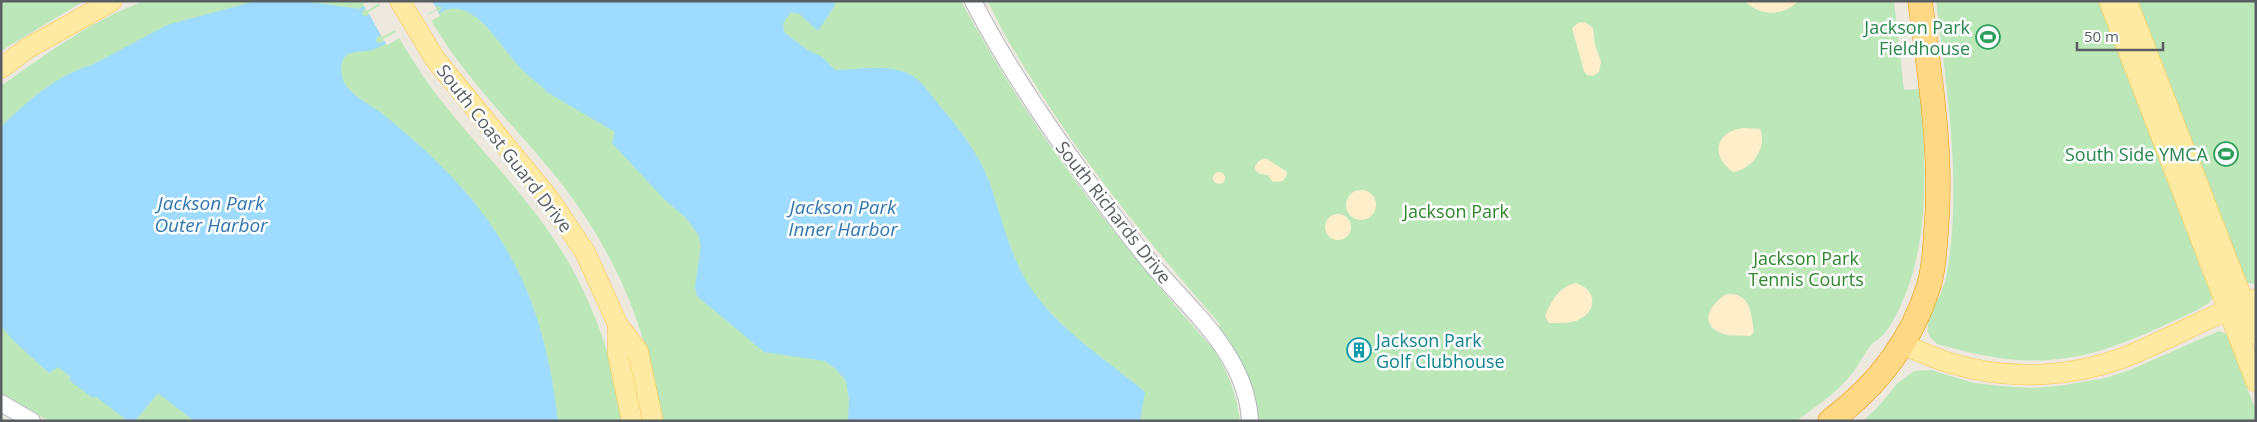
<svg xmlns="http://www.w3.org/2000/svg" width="2257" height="422" viewBox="0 0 2257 422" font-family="'Open Sans',sans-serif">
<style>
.green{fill:#bce8b9}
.sand{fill:#feeeca}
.water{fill:#9edbff;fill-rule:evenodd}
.pier{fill:#ede9df}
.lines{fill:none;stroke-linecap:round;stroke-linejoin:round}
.minor-casing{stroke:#b5b9be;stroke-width:18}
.major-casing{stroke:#ffc047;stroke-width:21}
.highway-casing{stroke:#ed9400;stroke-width:25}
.minor{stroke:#fff;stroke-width:16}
.major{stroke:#ffeaa3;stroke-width:20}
.highway{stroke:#ffd885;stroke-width:24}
.labels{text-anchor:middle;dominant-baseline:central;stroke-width:5;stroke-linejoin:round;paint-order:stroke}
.leisure-label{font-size:18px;fill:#27864d;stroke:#fff;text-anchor:end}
.street-label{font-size:18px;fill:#585e62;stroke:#fff}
.park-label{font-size:18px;fill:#2e872c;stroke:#fff}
.culture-label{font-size:18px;fill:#0d838f;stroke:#fff;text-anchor:start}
.water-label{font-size:19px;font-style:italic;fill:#3077b2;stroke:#fff}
</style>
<rect width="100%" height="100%" fill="#ede9df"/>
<g class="green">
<polygon points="1,1 84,1 1,51"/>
<path d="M145,1H377C393,27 408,54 425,79C469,141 527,192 566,258C596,309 613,363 626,421H49L1,393V86C46,54 93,19 145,1Z"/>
<path d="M421,1H961C1031,131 1117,241 1214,350C1228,372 1237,395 1240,421H660C656,398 652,376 647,354C632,295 603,239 567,191C519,128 456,73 421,1Z"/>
<path d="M988,1H1894L1904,90L1920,89C1926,165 1932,247 1895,317C1892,323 1887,331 1882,336C1877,340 1872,343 1868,349C1863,356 1859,364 1854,371C1839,391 1816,407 1796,421H1257C1257,402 1251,380 1242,364C1234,351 1220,337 1219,323C1153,247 1088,170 1035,84C1018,57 1001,31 988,1Z"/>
<path d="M1936,1H2103L2108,15L2106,21L2205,279L2210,282L2214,296L2209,303C2194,313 2177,319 2161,327C2075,366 2028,370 1937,344C1934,341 1929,337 1928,332C1925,318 1943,293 1946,278C1963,187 1947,92 1936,1Z"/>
<polygon points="2134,1 2256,1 2256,284 2246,283 2238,273 2241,267 2140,8"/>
<polygon points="2219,331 2230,335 2245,371 2243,377 2256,411 2256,421 1863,421 1878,407 1897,384 1914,371 1931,370 1974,383 2000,386 2032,388 2058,386 2105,378 2130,370"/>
</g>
<g class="sand">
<path d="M1745,1H1798C1783,17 1759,16 1745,1Z"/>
<polygon points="1585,22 1593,28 1595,45 1601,62 1599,72 1593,76 1587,75 1584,71 1572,28 1578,23"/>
<path d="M1742,128L1760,129C1768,148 1751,170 1733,172C1711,156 1714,133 1742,128Z"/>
<path d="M1267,159L1286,171L1287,175L1283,181L1273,182L1268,175L1260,174L1256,171L1255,167C1257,161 1261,159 1267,159Z"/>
<circle cx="1219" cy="178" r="6"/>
<circle cx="1361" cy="205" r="15"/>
<circle cx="1338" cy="227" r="13"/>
<path d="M1575,283C1595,288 1599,309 1580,319C1571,324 1559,323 1549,323L1545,316C1553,299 1557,289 1575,283Z"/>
<path d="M1727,294C1751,293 1751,313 1754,332L1750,336C1740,335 1728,337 1719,332C1698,322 1712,302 1727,294Z"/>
</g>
<path class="water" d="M256,1H303L359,9L374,1H380L363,10L362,15L366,16L394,1H835V5L818,31L800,14L791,12L783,23L784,32L806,49L822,57L835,70C858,70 885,64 907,73C921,79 930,94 939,105C959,128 978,153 989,181C1002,218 1009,254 1030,287C1059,331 1106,359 1145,392L1140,421H848L849,399L846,381L836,369L825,361L764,352L697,296L695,287L701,246L698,234L685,217L665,200L612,143L615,132L545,91V89C533,80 521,70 511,57C497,40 473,0 445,10C421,23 397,40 372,50C364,52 347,51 344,58C339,66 341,77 345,84C352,96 369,104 380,112C401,129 421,146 440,165C516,240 546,316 558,421H194L158,393L136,420L128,421L95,396L93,398L69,380L71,377L58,367L49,373L14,341L1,326V127C26,102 58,74 92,65L167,25ZM437,6L442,7L440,11L380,43L376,42L377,37Z"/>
<g class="pier">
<polygon points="369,1 382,1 367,11 363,4"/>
<polygon points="389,1 432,1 437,9 382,37 368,12"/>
<polygon points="437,10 440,16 387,45 383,39"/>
</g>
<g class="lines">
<g class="minor-casing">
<g id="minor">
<path d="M973,1C1005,63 1044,121 1085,177C1107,207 1130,238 1154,267C1193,312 1247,357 1250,421"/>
<polyline points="1,403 32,421"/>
</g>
</g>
<g class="major-casing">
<g id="major">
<polyline points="400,1 435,59 550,200 585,252 618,325 638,351 653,421"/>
<polyline points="2109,1 2256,382"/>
<polyline points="2127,1 2256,334"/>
<polyline points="1,68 28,48 112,1"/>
<polyline points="618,325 618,355 632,421"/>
<path d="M1904,345C1919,351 1934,358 1950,363C2009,381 2073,378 2130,355C2172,338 2212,314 2256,299"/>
</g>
</g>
<g class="highway-casing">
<path id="highway" d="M1830,421C1877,386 1912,341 1929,285C1934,268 1935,249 1936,232C1943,155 1930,78 1920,1"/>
</g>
<use href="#minor" class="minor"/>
<use href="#major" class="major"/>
<use href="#highway" class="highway"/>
</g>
<defs>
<g id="stadium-ring" transform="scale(1.25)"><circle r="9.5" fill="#fff" stroke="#2e9e5b" stroke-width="1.5"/><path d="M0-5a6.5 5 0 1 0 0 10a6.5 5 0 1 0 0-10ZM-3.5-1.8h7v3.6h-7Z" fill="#2e9e5b"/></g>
<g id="building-ring" transform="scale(1.25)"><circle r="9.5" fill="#fff" stroke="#0f9aa8" stroke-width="1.5"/><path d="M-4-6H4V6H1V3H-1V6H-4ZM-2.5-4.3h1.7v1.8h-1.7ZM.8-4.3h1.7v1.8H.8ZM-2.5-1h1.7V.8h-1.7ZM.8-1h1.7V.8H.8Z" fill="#0f9aa8"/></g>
</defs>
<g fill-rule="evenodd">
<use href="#stadium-ring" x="1988" y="37"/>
<use href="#stadium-ring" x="2226" y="154"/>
<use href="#building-ring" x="1359" y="350"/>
</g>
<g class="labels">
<g class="leisure-label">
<text x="1970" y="27">Jackson Park<tspan x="1970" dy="21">Fieldhouse</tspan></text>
<text x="2208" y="154">South Side YMCA</text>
</g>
<g class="street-label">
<text transform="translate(505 148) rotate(52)">South Coast Guard Drive</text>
<text transform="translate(1114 212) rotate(52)">South Richards Drive</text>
</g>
<g class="park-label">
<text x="1456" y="211">Jackson Park</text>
<text x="1806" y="258">Jackson Park<tspan x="1806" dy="21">Tennis Courts</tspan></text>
</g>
<g class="culture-label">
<text x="1376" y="340">Jackson Park<tspan x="1376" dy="21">Golf Clubhouse</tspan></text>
</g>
<g class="water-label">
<text x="211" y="203">Jackson Park<tspan x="211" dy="22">Outer Harbor</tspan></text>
<text x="843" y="207">Jackson Park<tspan x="843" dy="22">Inner Harbor</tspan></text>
</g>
</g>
<rect width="2257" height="422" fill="none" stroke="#585e62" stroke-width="5"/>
<path d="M2077 42v8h86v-8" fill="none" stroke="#585e62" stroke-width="2.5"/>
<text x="2084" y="42" font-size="15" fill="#585e62" stroke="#ffffff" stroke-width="4" paint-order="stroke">50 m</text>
</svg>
